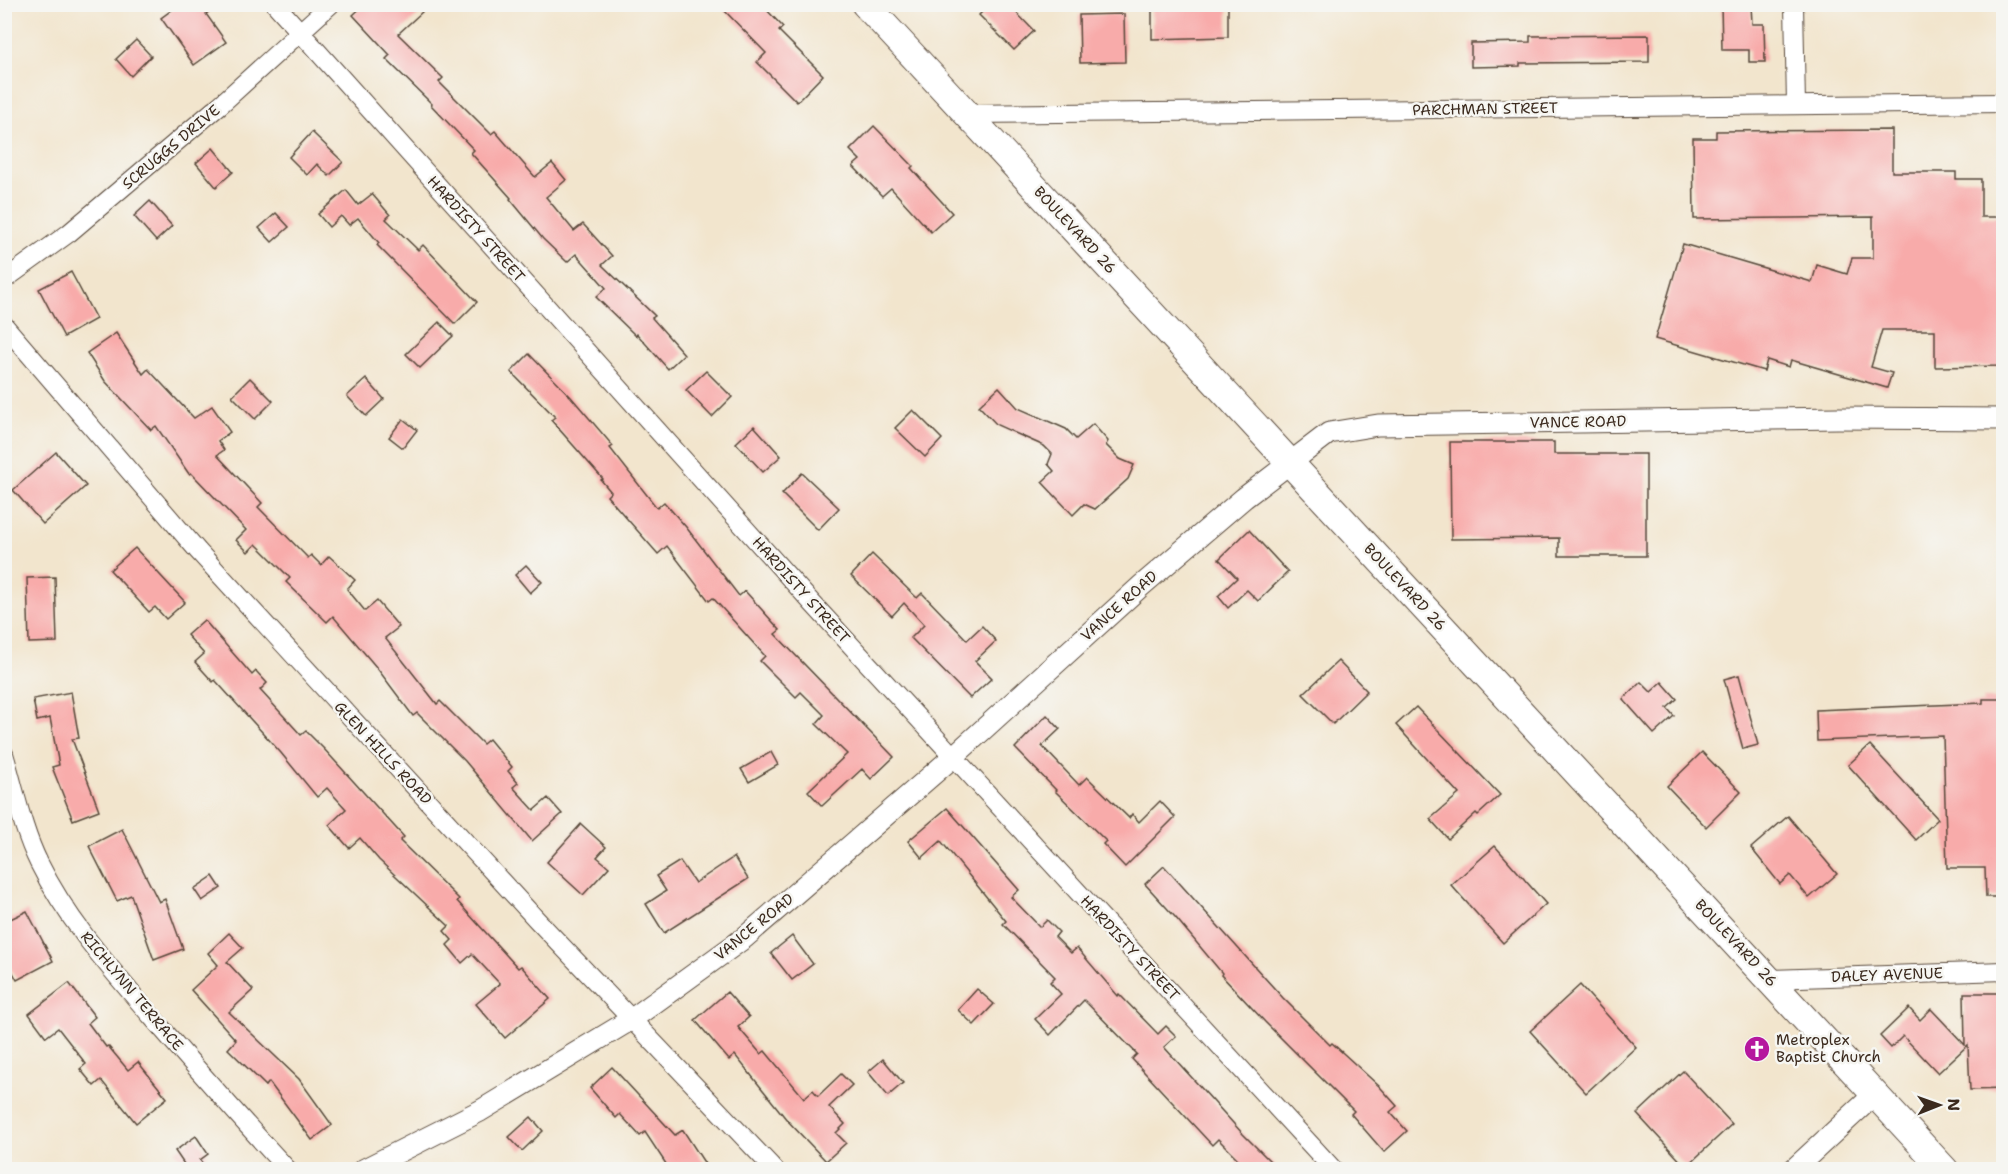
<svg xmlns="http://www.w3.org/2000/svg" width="2008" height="1174" viewBox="0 0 2008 1174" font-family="'Shantell Sans',sans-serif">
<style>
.building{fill:#f8abaa}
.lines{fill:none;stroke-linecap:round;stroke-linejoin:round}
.minor-casing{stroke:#564638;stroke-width:20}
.tertiary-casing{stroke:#564638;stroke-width:23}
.primary-casing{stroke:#564638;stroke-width:29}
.minor{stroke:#fff;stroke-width:18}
.tertiary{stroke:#fff;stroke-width:21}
.primary{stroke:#fff;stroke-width:27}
.labels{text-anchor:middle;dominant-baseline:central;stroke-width:5;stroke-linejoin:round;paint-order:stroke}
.street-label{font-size:15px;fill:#3b2a1e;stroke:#f6f6f2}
.poi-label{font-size:15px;fill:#3b2a1e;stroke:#f6f6f2;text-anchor:start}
</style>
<rect width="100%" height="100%" fill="#f6f6f2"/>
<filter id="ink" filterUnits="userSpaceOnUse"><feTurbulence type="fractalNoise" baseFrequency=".0167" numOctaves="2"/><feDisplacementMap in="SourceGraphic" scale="12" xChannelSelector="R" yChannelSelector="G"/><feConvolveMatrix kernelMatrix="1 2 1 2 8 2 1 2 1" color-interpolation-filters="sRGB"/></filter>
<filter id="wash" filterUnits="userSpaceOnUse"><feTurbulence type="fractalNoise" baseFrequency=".008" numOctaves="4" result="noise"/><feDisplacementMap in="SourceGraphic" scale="24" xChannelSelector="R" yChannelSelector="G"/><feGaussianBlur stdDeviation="1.35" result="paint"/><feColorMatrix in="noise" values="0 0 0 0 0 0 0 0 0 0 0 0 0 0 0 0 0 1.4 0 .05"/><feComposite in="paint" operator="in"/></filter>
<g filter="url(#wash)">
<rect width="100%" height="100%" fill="#f2e5cd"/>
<g id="blocks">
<g class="building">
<polygon points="180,4 219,4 206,14 226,42 194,65 161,18"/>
<polygon points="365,4 416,4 422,12 398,34 443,78 439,82 491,134 495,131 535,177 552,163 566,180 546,197 574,231 583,224 612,256 602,265 655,316 652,318 684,354 668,369 637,334 636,336 596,297 606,288 576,254 567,262 543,239 510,199 511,198 471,153 474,150 431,105 432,104 386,59 390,55 353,15"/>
<polygon points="718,4 761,4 783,27 779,31 823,75 797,102 757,62 766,53"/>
<polygon points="990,4 1008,4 1034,31 1014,50 979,15"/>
<polygon points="1152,4 1228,4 1228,37 1152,39"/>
<polygon points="1721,4 1751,4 1752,24 1764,24 1765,62 1749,62 1749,50 1722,50"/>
<polygon points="1124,14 1125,62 1080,63 1079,15"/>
<polygon points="1649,35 1649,62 1520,63 1520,66 1471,67 1471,43 1530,42 1530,36"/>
<polygon points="136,40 151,56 131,76 116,59"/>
<polygon points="874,126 913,166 911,168 952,213 931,232 891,188 882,196 853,166 860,160 850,150"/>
<polygon points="1892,130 1892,172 1956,172 1956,179 1981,179 1981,217 2004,217 2004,366 1935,367 1935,330 1882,330 1871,367 1892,373 1887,388 1791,360 1789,367 1767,360 1764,371 1655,339 1683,244 1812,282 1817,265 1847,274 1852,258 1873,258 1873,217 1694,219 1693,138 1716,138 1716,131"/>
<polygon points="312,132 343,162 329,176 317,164 307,175 289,157"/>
<polygon points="213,148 233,172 216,187 196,163"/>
<polygon points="346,190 358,205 372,194 390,215 386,219 418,250 423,245 477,302 455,324 377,245 379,243 358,218 349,225 341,216 329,227 318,214"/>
<polygon points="150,201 172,226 156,241 134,216"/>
<polygon points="276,213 289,227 272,242 259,228"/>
<polygon points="71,272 96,319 64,337 39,289"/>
<polygon points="439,322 453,336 420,368 406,354"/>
<polygon points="116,333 143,374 148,369 194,418 212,406 230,432 218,441 224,450 217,455 262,503 258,507 308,558 311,555 321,565 329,556 355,580 347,589 365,611 377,601 399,627 385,638 437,704 440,701 483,744 489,739 512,767 508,771 518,783 513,787 534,810 548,798 562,814 532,841 465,761 417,713 413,716 377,668 333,616 327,622 286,582 290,578 256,544 248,552 236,540 246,530 191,473 189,474 156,426 151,430 105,381 87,353"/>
<polygon points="529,354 571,397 613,446 610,448 657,508 664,502 686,527 739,596 745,591 780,630 775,634 894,757 871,779 862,769 822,806 808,791 847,754 816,724 824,715 801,692 796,697 760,661 765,656 713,598 709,601 667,546 658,554 607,496 611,492 601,480 603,479 551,420 555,417 511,372"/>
<polygon points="706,371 732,397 712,417 686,390"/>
<polygon points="250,378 273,401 255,419 232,396"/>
<polygon points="366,379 384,399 366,416 347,396"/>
<polygon points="999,387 1018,408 1066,429 1076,439 1093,424 1108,441 1106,445 1120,459 1134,465 1128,479 1095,509 1084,504 1073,515 1042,482 1054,471 1048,464 1052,454 1044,446 997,425 979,406"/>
<polygon points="913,410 942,439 925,457 895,428"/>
<polygon points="403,419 417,430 403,448 389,437"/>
<polygon points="754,426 781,456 763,472 736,443"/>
<polygon points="1450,442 1554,442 1554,454 1646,454 1646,556 1559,556 1559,538 1451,539"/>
<polygon points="56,452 86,486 43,524 13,490"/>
<polygon points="802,473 839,508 818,530 782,494"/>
<polygon points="1249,530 1288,572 1258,601 1247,590 1228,608 1218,596 1237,578 1219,559"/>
<polygon points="135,548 185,602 166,619 155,607 149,612 110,570"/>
<polygon points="872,554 917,598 922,593 967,640 982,626 996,641 975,661 992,678 970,698 911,638 924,625 904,603 892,616 851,576"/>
<polygon points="526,565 542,582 530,593 515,575"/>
<polygon points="55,577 57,642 29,643 27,578"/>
<polygon points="204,620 252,675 256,671 267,683 260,690 301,735 306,731 324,749 404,837 400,841 459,899 457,901 518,968 521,966 550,999 505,1038 476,1004 500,984 472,954 462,963 447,945 452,940 444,931 449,926 379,860 360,838 349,848 329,825 346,809 327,788 317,797 281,753 215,680 213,682 195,662 204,654 187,635"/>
<polygon points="1338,661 1367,691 1333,724 1303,694"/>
<polygon points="1739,675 1758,745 1743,749 1724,679"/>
<polygon points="1641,682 1651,692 1662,682 1677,699 1667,708 1674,716 1654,734 1623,699"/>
<polygon points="71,692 79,738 72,739 99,810 73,820 52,767 59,765 50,718 37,721 33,699"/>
<polygon points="1983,699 2004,699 2004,897 1986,897 1985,868 1947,868 1943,736 1817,741 1816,710 1983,703"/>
<polygon points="1416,707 1500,795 1478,815 1476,813 1448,839 1430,819 1459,794 1396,725"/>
<polygon points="1047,715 1060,729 1042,746 1079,785 1087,777 1129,818 1132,814 1139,822 1160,801 1175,817 1125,867 1103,844 1106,841 1055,791 1056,790 1015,748"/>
<polygon points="1870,745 1938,819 1916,840 1848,765"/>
<polygon points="771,752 778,765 749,782 741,769"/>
<polygon points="1702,752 1741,792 1706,827 1667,786"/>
<polygon points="947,808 1019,890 1011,897 1040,927 1047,920 1059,932 1055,937 1071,953 1077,948 1118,996 1119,994 1158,1034 1166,1026 1176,1036 1164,1047 1243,1134 1279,1170 1230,1170 1239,1160 1218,1139 1212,1145 1132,1059 1137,1054 1084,1000 1050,1035 1035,1019 1061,994 1050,982 1055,977 1003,924 1006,921 941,841 922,858 908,841"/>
<polygon points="1788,816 1837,874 1809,898 1790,875 1780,884 1751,848"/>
<polygon points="581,824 606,847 597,857 609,867 583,895 547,862"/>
<polygon points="122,829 159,902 165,899 183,949 154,960 131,895 117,901 89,846"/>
<polygon points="1495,846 1546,904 1503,943 1451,885"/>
<polygon points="734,857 748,879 664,933 646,904 666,891 656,876 680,861 695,883"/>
<polygon points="1164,866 1283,998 1330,1045 1332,1043 1380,1087 1397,1106 1390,1112 1407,1131 1384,1152 1351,1114 1354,1111 1265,1022 1221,975 1222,973 1176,918 1145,884"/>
<polygon points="213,876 221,888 202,901 194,889"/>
<polygon points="27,911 53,961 17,980 4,956 4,922"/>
<polygon points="229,933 243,948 227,962 253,990 229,1012 299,1079 332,1125 312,1140 269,1082 266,1086 228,1049 236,1040 191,990 218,965 208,953"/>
<polygon points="792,936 813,964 792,980 771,953"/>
<polygon points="69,983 95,1017 88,1023 106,1047 108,1046 128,1070 138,1062 167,1098 136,1123 101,1080 94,1086 80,1069 86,1064 58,1028 46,1037 29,1014"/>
<polygon points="1580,985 1636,1047 1586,1093 1530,1031"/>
<polygon points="977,989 994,1004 974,1025 958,1010"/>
<polygon points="727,992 749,1017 738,1027 761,1054 765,1051 804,1098 813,1090 818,1096 841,1074 852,1085 829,1107 845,1124 836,1133 846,1143 826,1161 787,1120 735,1055 729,1060 695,1020"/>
<polygon points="1964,993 2002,993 2004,1089 1970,1090 1968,1045 1938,1073 1903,1036 1891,1048 1880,1036 1909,1008 1920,1020 1931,1009 1965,1045"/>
<polygon points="883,1059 903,1083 888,1096 868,1072"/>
<polygon points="612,1067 675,1135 683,1130 709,1170 670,1170 645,1132 640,1136 620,1114 616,1118 590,1088"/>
<polygon points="1683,1071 1732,1124 1686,1167 1637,1114"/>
<polygon points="531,1117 543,1131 522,1151 509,1137"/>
<polygon points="196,1136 208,1154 200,1160 207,1170 188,1170 175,1151"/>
</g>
</g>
</g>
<g filter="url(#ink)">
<use href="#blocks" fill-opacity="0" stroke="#564638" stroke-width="1.5"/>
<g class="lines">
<g class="minor-casing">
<g id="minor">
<polyline points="275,4 813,604 1334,1170"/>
<polyline points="1794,4 1796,105"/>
<polyline points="966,114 2004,103"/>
<polyline points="4,280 69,233 220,105 331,4"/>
<polyline points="4,325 198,551 537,920 775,1170"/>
<path d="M4,754C15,790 22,829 39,863C67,920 110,968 151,1016C196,1068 241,1119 288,1170"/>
<polyline points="1770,979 2004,971"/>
</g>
</g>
<g class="tertiary-casing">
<g id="tertiary">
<polyline points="363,1170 480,1111 632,1019 744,938 954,756 1141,586 1244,498 1329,433 1378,425 1838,418 2004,419"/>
<polyline points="1793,1170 1875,1094"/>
</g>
</g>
<g class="primary-casing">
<polyline id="primary" points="865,4 1945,1170"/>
</g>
<use href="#minor" class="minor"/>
<use href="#tertiary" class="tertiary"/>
<use href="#primary" class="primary"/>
</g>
</g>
<defs>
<g id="church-disc" transform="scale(1.35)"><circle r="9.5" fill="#b5179e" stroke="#f6f6f2"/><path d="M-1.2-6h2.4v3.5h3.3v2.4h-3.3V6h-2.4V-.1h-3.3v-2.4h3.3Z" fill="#fff"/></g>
</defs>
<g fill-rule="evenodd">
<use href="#church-disc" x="1757" y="1049"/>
</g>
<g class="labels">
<g class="street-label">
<text transform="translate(1485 109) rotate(-1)">PARCHMAN STREET</text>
<text transform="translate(171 147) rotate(-40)">SCRUGGS DRIVE</text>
<text transform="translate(476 229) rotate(48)">HARDISTY STREET</text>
<text transform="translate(1075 230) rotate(47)">BOULEVARD 26</text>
<text transform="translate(1578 422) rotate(-1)">VANCE ROAD</text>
<text transform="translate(1405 587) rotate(47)">BOULEVARD 26</text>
<text transform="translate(801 590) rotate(48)">HARDISTY STREET</text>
<text transform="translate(1119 606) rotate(-42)">VANCE ROAD</text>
<text transform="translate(383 753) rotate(47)">GLEN HILLS ROAD</text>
<text transform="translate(754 927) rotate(-39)">VANCE ROAD</text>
<text transform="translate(1736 943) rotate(47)">BOULEVARD 26</text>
<text transform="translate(1130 948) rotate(47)">HARDISTY STREET</text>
<text transform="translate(1887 975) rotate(-2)">DALEY AVENUE</text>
<text transform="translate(132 991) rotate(50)">RICHLYNN TERRACE</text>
</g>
<g class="poi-label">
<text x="1776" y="1040">Metroplex<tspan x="1776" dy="17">Baptist Church</tspan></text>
</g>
</g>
<rect width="2008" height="1174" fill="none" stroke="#f6f6f2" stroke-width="24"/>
<g transform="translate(1939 1105) rotate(89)" stroke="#f6f6f2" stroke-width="4.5" paint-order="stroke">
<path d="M0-4.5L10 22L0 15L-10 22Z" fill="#3b2a1e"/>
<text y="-9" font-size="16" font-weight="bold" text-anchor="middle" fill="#3b2a1e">N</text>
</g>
</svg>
